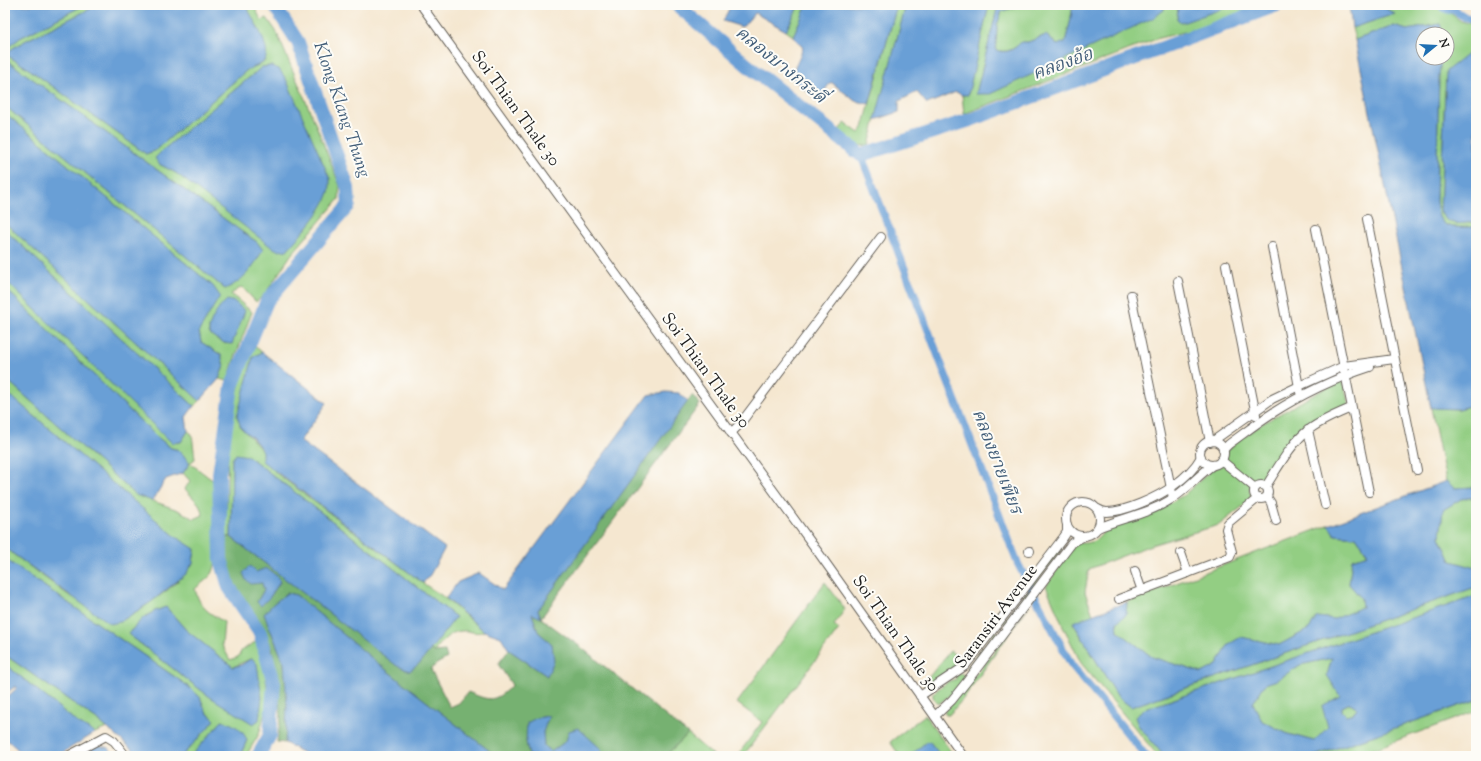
<svg xmlns="http://www.w3.org/2000/svg" width="1481" height="761" viewBox="0 0 1481 761" font-family="'Sorts Mill Goudy','Noto Serif Thai',serif">
<style>
.green{fill:#93ce83;stroke:#587550;fill-rule:evenodd}
.forest{fill:#76b171;stroke:#496646;fill-rule:evenodd}
.water{fill:#699fd6;stroke:#425e79;fill-rule:evenodd}
.lines{fill:none;stroke-linecap:round;stroke-linejoin:round}
.canal{stroke:#699fd6;stroke-width:8}
.river{stroke:#699fd6;stroke-width:14}
.minor-casing{stroke:#68635b;stroke-width:10}
.minor{stroke:#fff;stroke-width:8}
.labels{text-anchor:middle;dominant-baseline:central;stroke-width:4;stroke-linejoin:round;paint-order:stroke}
.street-label{font-size:17px;fill:#1c1c1c;stroke:#fdfcf7}
.water-label{font-size:18px;font-style:italic;fill:#425e79;stroke:#fdfcf7}
</style>
<rect width="100%" height="100%" fill="#fdfcf7"/>
<filter id="ink" filterUnits="userSpaceOnUse"><feTurbulence type="fractalNoise" baseFrequency=".025" numOctaves="2"/><feDisplacementMap in="SourceGraphic" scale="8" xChannelSelector="R" yChannelSelector="G"/><feConvolveMatrix kernelMatrix="1 2 1 2 8 2 1 2 1" color-interpolation-filters="sRGB"/></filter>
<filter id="wash" filterUnits="userSpaceOnUse"><feTurbulence type="fractalNoise" baseFrequency=".012" numOctaves="4" result="noise"/><feDisplacementMap in="SourceGraphic" scale="16" xChannelSelector="R" yChannelSelector="G"/><feGaussianBlur stdDeviation="0.9" result="paint"/><feColorMatrix in="noise" values="0 0 0 0 0 0 0 0 0 0 0 0 0 0 0 0 0 1.4 0 .05"/><feComposite in="paint" operator="in"/></filter>
<g filter="url(#wash)">
<rect width="100%" height="100%" fill="#f5e7d0"/>
<g class="green">
<path d="M84,5H98L23,42L10,50L8,56L26,67L146,154L156,150L247,70L265,61L246,5H254L261,20L267,18L276,31L316,125L340,186L339,199L291,255L265,294L256,302L242,287L231,294L252,312L233,363L228,381L219,379L224,366L221,355L201,342L199,331L208,315L213,286L5,113V106L225,289L257,242L245,234L5,59V49L20,38ZM271,66L329,192L319,210L306,229L176,173L159,164L163,150L262,67ZM222,304L226,344L218,340L209,333V327Z"/>
<polygon points="799,5 807,5 793,36 786,31"/>
<polygon points="897,5 906,5 869,145 857,146 838,131 845,123 859,133 863,128"/>
<polygon points="989,5 998,5 976,94 1164,10 1164,5 1178,5 1177,19 1233,5 1261,5 1193,30 1159,38 964,114 962,95 968,94"/>
<path d="M1016,5H1073L1070,23L1065,42L1058,45L1046,35L1028,42H1021C1014,50 1006,53 996,50L997,25L1002,11L1016,7Z"/>
<path d="M1380,5H1431L1449,12L1461,21L1476,25V51L1473,50L1445,90L1440,211C1448,228 1461,223 1476,222V227C1451,227 1439,232 1436,201L1439,76L1441,58H1447V34H1443L1440,24L1407,30L1394,26L1355,40L1352,28L1394,14Z"/>
<polygon points="5,223 200,401 194,406 5,230"/>
<path d="M5,280L172,442H181L188,431L192,434L195,459L190,463L215,482C216,501 220,556 213,572C211,577 199,585 195,589C200,608 208,612 224,622L222,645L230,660L238,657L242,650L257,641L263,660L268,693L266,709L259,734L246,756H240L247,740L222,721L191,756H182L215,720L206,712L200,697L185,684L5,559V548L67,594L120,622C140,609 181,585 192,564C194,560 194,554 195,550L176,537L5,391V378L136,495L178,510L194,519L203,515L199,504L185,489L190,481L183,473L190,463L179,450L171,448L156,436L5,288ZM166,607L186,630L233,667L252,658L210,697L128,634L143,618L155,611Z"/>
<path d="M252,344L262,352L253,357L241,428C256,441 266,456 276,473L427,586L441,595L484,631C476,635 470,630 462,631C449,631 441,643 434,652L430,649L456,617L248,456L232,460L231,537H226L228,447L233,409L247,355Z"/>
<path d="M1340,380L1343,382L1349,405L1310,422L1301,430L1266,480H1260L1249,488L1252,499L1219,525L1151,545L1089,569L1085,592L1093,615L1073,623L1118,697L1131,707L1476,587V596L1145,709L1138,725L1164,756H1158L1081,663L1063,626L1046,586L1076,543C1094,544 1099,540 1107,526L1128,522L1157,510L1184,495L1207,474L1211,468L1220,466L1226,459L1228,450L1238,441L1258,426Z"/>
<polygon points="1476,404 1476,487 1454,488 1446,481 1431,408 1459,409"/>
<polygon points="1476,497 1476,568 1475,568 1451,561 1440,537 1443,510 1461,499"/>
<polygon points="1328,525 1335,535 1356,537 1368,555 1352,559 1349,584 1361,598 1362,608 1335,619 1317,617 1309,629 1279,645 1262,641 1229,644 1217,665 1202,673 1152,657 1118,631 1117,622 1126,615 1127,602"/>
<polygon points="1061,545 1064,546 1005,624 1003,623"/>
<polygon points="825,582 845,609 834,625 839,629 743,756 737,756 762,722 737,703"/>
<polygon points="1010,596 1012,597 968,656 959,665 926,687 925,686 924,683 950,651 961,659"/>
<polygon points="1029,606 963,699 949,715 946,715 944,712 986,662"/>
<polygon points="997,631 998,635 970,670 968,670 968,667 995,632"/>
<polygon points="5,655 100,722 107,728 95,733 78,723 5,664"/>
<polygon points="1332,658 1327,675 1341,696 1328,727 1314,741 1288,734 1262,721 1253,703 1265,684 1277,680 1300,665"/>
<polygon points="962,673 966,677 955,691 940,703 937,703 933,697 933,693 949,681 956,679 956,675"/>
<polygon points="1476,700 1476,711 1355,756 1314,756"/>
<polygon points="1350,703 1355,706 1357,709 1354,713 1346,715 1342,711 1342,707"/>
<polygon points="925,715 954,756 900,756 890,742"/>
<polygon points="688,734 714,756 665,756"/>
</g>
<path class="forest" d="M692,395L700,404L541,618L582,648L688,734L665,756H603L600,748L566,741L551,752L544,746L543,732L548,716L536,718L526,741L529,756H496L385,669L296,595L287,593L264,614L284,663L287,705L285,743L277,742L281,716L272,648L259,620L235,586L224,548L226,537H231L398,666L421,662L430,649L434,652L445,651L447,658L435,665L431,670L450,707L459,703L468,692C490,701 494,703 512,685L498,664L509,650L547,676L552,644L538,632L532,614L541,617L538,610ZM250,567L256,572L280,582L270,597L261,606L257,602L264,590L262,583Z"/>
<g class="water">
<polygon points="5,5 84,5 20,38 6,49"/>
<path d="M98,5H246C251,17 274,50 264,61C260,65 252,68 247,70L156,150L146,154L26,67L8,56L10,50L23,42Z"/>
<polygon points="731,5 799,5 786,31 755,13 742,27 723,21"/>
<polygon points="807,5 897,5 869,104 855,101 831,82 817,100 791,77 803,48 793,36"/>
<polygon points="906,5 989,5 968,95 962,95 956,92 927,104 917,92 899,101 899,112 875,120"/>
<path d="M998,5H1016V7L1002,11L997,25L996,50C1006,54 1014,50 1021,42H1028L1046,35L1057,45L1065,42L1070,23L1073,5H1164V10L1153,18L990,94H976Z"/>
<polygon points="1178,5 1233,5 1182,23 1177,19"/>
<polygon points="1349,5 1380,5 1395,14 1352,28"/>
<path d="M1440,24L1443,34H1423V58H1441L1439,76L1436,201C1439,232 1451,227 1476,227V404L1459,409L1431,408L1355,40L1394,26L1407,30Z"/>
<path d="M1473,50L1476,51V222C1461,223 1448,228 1440,211L1446,71Z"/>
<path d="M5,59L245,234L257,242L263,250C253,267 244,281 225,289L5,106Z"/>
<path d="M271,66L279,69L286,79L330,179C330,183 330,188 329,192C323,212 301,234 287,250L279,251L270,246L176,173L159,164L155,158L163,150L262,67Z"/>
<polygon points="5,113 213,286 220,296 199,331 201,342 221,355 224,366 219,379 200,401 5,223"/>
<polygon points="5,230 194,406 186,417 188,431 181,442 172,443 5,280"/>
<polygon points="5,288 156,436 171,448 179,450 190,463 183,473 166,479 152,501 136,495 5,378"/>
<path d="M227,300L235,302L245,311L232,344C222,344 216,339 209,333C208,322 219,307 227,300Z"/>
<polygon points="262,352 327,403 300,441 445,548 430,575 423,583 262,461 262,450 253,438 241,428 237,416 253,357"/>
<polygon points="5,391 176,537 195,549 193,563 186,574 151,602 120,622 110,624 5,548"/>
<polygon points="666,392 679,393 688,401 538,610 541,618 532,614 538,632 552,644 554,661 547,676 509,650 501,637 484,631 446,598 458,582 479,573 503,590 648,395"/>
<polygon points="236,454 248,456 456,617 421,662 410,671 397,666 231,537 232,459"/>
<polygon points="1446,481 1454,488 1476,487 1476,497 1461,499 1443,510 1440,537 1451,561 1476,568 1476,587 1131,707 1118,697 1073,622 1127,602 1126,615 1117,622 1118,631 1152,657 1202,673 1217,665 1229,644 1241,637 1279,645 1309,629 1317,617 1335,619 1362,607 1361,598 1349,584 1352,559 1368,554 1356,537 1335,535 1328,525"/>
<polygon points="5,559 185,684 200,697 206,712 215,720 182,756 140,756 100,722 5,655"/>
<polygon points="250,566 256,572 266,568 277,576 280,582 270,597 261,606 257,602 264,590 262,583 251,584 246,580 243,573"/>
<polygon points="287,593 296,595 385,669 496,756 309,756 285,743 287,705 284,663 264,614 273,604"/>
<path d="M1476,596V700L1314,756H1164L1138,725L1135,717L1145,709ZM1332,658L1327,675L1340,696L1322,706L1328,727L1314,741L1288,734L1262,721L1253,703L1265,684L1277,680L1300,665ZM1350,703L1355,706L1357,709L1354,713L1346,715L1342,711V707Z"/>
<polygon points="166,607 186,630 233,667 241,665 252,658 257,664 262,698 259,720 253,724 210,697 128,634 143,618 155,611"/>
<polygon points="5,664 78,723 95,733 57,756 25,756 5,738 5,699 17,688 16,686 5,694"/>
<polygon points="549,716 543,732 544,746 551,752 566,741 569,731 578,728 600,748 603,756 529,756 526,741 527,723 536,718"/>
<path d="M222,721C233,723 243,730 247,740L240,756H191Z"/>
<polygon points="926,742 930,742 941,756 910,756"/>
<polygon points="97,745 109,748 114,756 78,756"/>
</g>
<g class="lines">
<g class="canal">
<polyline points="1449,7 1465,17 1476,20"/>
<polyline points="861,155 1018,564 1071,664 1146,756"/>
</g>
<g class="river">
<polyline points="677,5 747,65 861,155 973,119 1277,5"/>
<polyline points="1445,5 1449,7 1452,5"/>
<polyline points="258,756 270,735 274,683 260,633 229,587 221,559 219,474 232,386 267,301 349,205 348,188 298,42 274,5"/>
</g>
</g>
</g>
<g filter="url(#ink)">
<g class="lines">
<g class="minor-casing">
<g id="minor">
<polyline points="421,5 514,134 818,552 963,756"/>
<polyline points="1367,219 1417,470"/>
<polyline points="1316,229 1369,492"/>
<polyline points="1272,247 1300,392"/>
<polyline points="1226,265 1256,415"/>
<polyline points="1178,281 1210,442"/>
<polyline points="1131,295 1173,498"/>
<polyline points="1308,430 1325,505"/>
<polyline points="731,433 740,424 881,237"/>
<polyline points="1213,441 1272,399 1299,386 1344,366 1394,359"/>
<circle cx="1212" cy="453" r="12"/>
<path d="M1223,450L1229,444C1243,434 1257,423 1271,414C1302,394 1336,378 1370,367"/>
<polyline points="1221,460 1255,488"/>
<circle cx="1261" cy="492" r="7"/>
<path d="M1266,486C1277,469 1293,440 1310,429C1322,420 1337,414 1351,408"/>
<polyline points="1267,497 1271,503 1276,521"/>
<circle cx="1083" cy="519" r="17"/>
<path d="M1098,509C1101,511 1104,512 1107,512C1125,512 1158,497 1173,486C1183,479 1195,468 1201,457"/>
<path d="M1098,528C1122,518 1148,514 1170,500C1187,490 1198,475 1213,465"/>
<polyline points="1029,551 1030,551"/>
<polyline points="1181,553 1188,573"/>
<polyline points="1135,571 1142,591"/>
<polyline points="1119,599 1230,557 1232,552 1226,529 1228,523 1258,498"/>
<polyline points="920,696 965,666 1063,538 1067,532 1067,525"/>
<polyline points="935,716 952,700 968,680 1072,543 1084,536"/>
<polyline points="68,756 106,736 114,741 126,756"/>
</g>
</g>
<use href="#minor" class="minor"/>
</g>
</g>
<g class="labels">
<g class="street-label">
<text transform="translate(515 109) rotate(54)">Soi Thian Thale 30</text>
<text transform="translate(705 371) rotate(54)">Soi Thian Thale 30</text>
<text transform="translate(997 617) rotate(-53)">Saransiri Avenue</text>
<text transform="translate(895 634) rotate(55)">Soi Thian Thale 30</text>
</g>
<g class="water-label">
<text transform="translate(1063 65) rotate(-20)">คลองอ้อ</text>
<text transform="translate(780 66) rotate(39)">คลองบางกระดี่</text>
<text transform="translate(341 110) rotate(71)">Klong Klang Thung</text>
<text transform="translate(996 462) rotate(69)">คลองยายเพียร</text>
</g>
</g>
<rect width="1481" height="761" fill="none" stroke="#fdfcf7" stroke-width="20"/>
<g transform="translate(1435 46) rotate(72)"><circle r="19" fill="#fdfcf7" stroke="#a3a29f"/>
<path d="M0-3L7 15L0 10L-7 15Z" fill="#1f6fb2"/>
<text y="-6" font-size="11" font-weight="bold" text-anchor="middle" fill="#1c1c1c">N</text>
</g>
</svg>
